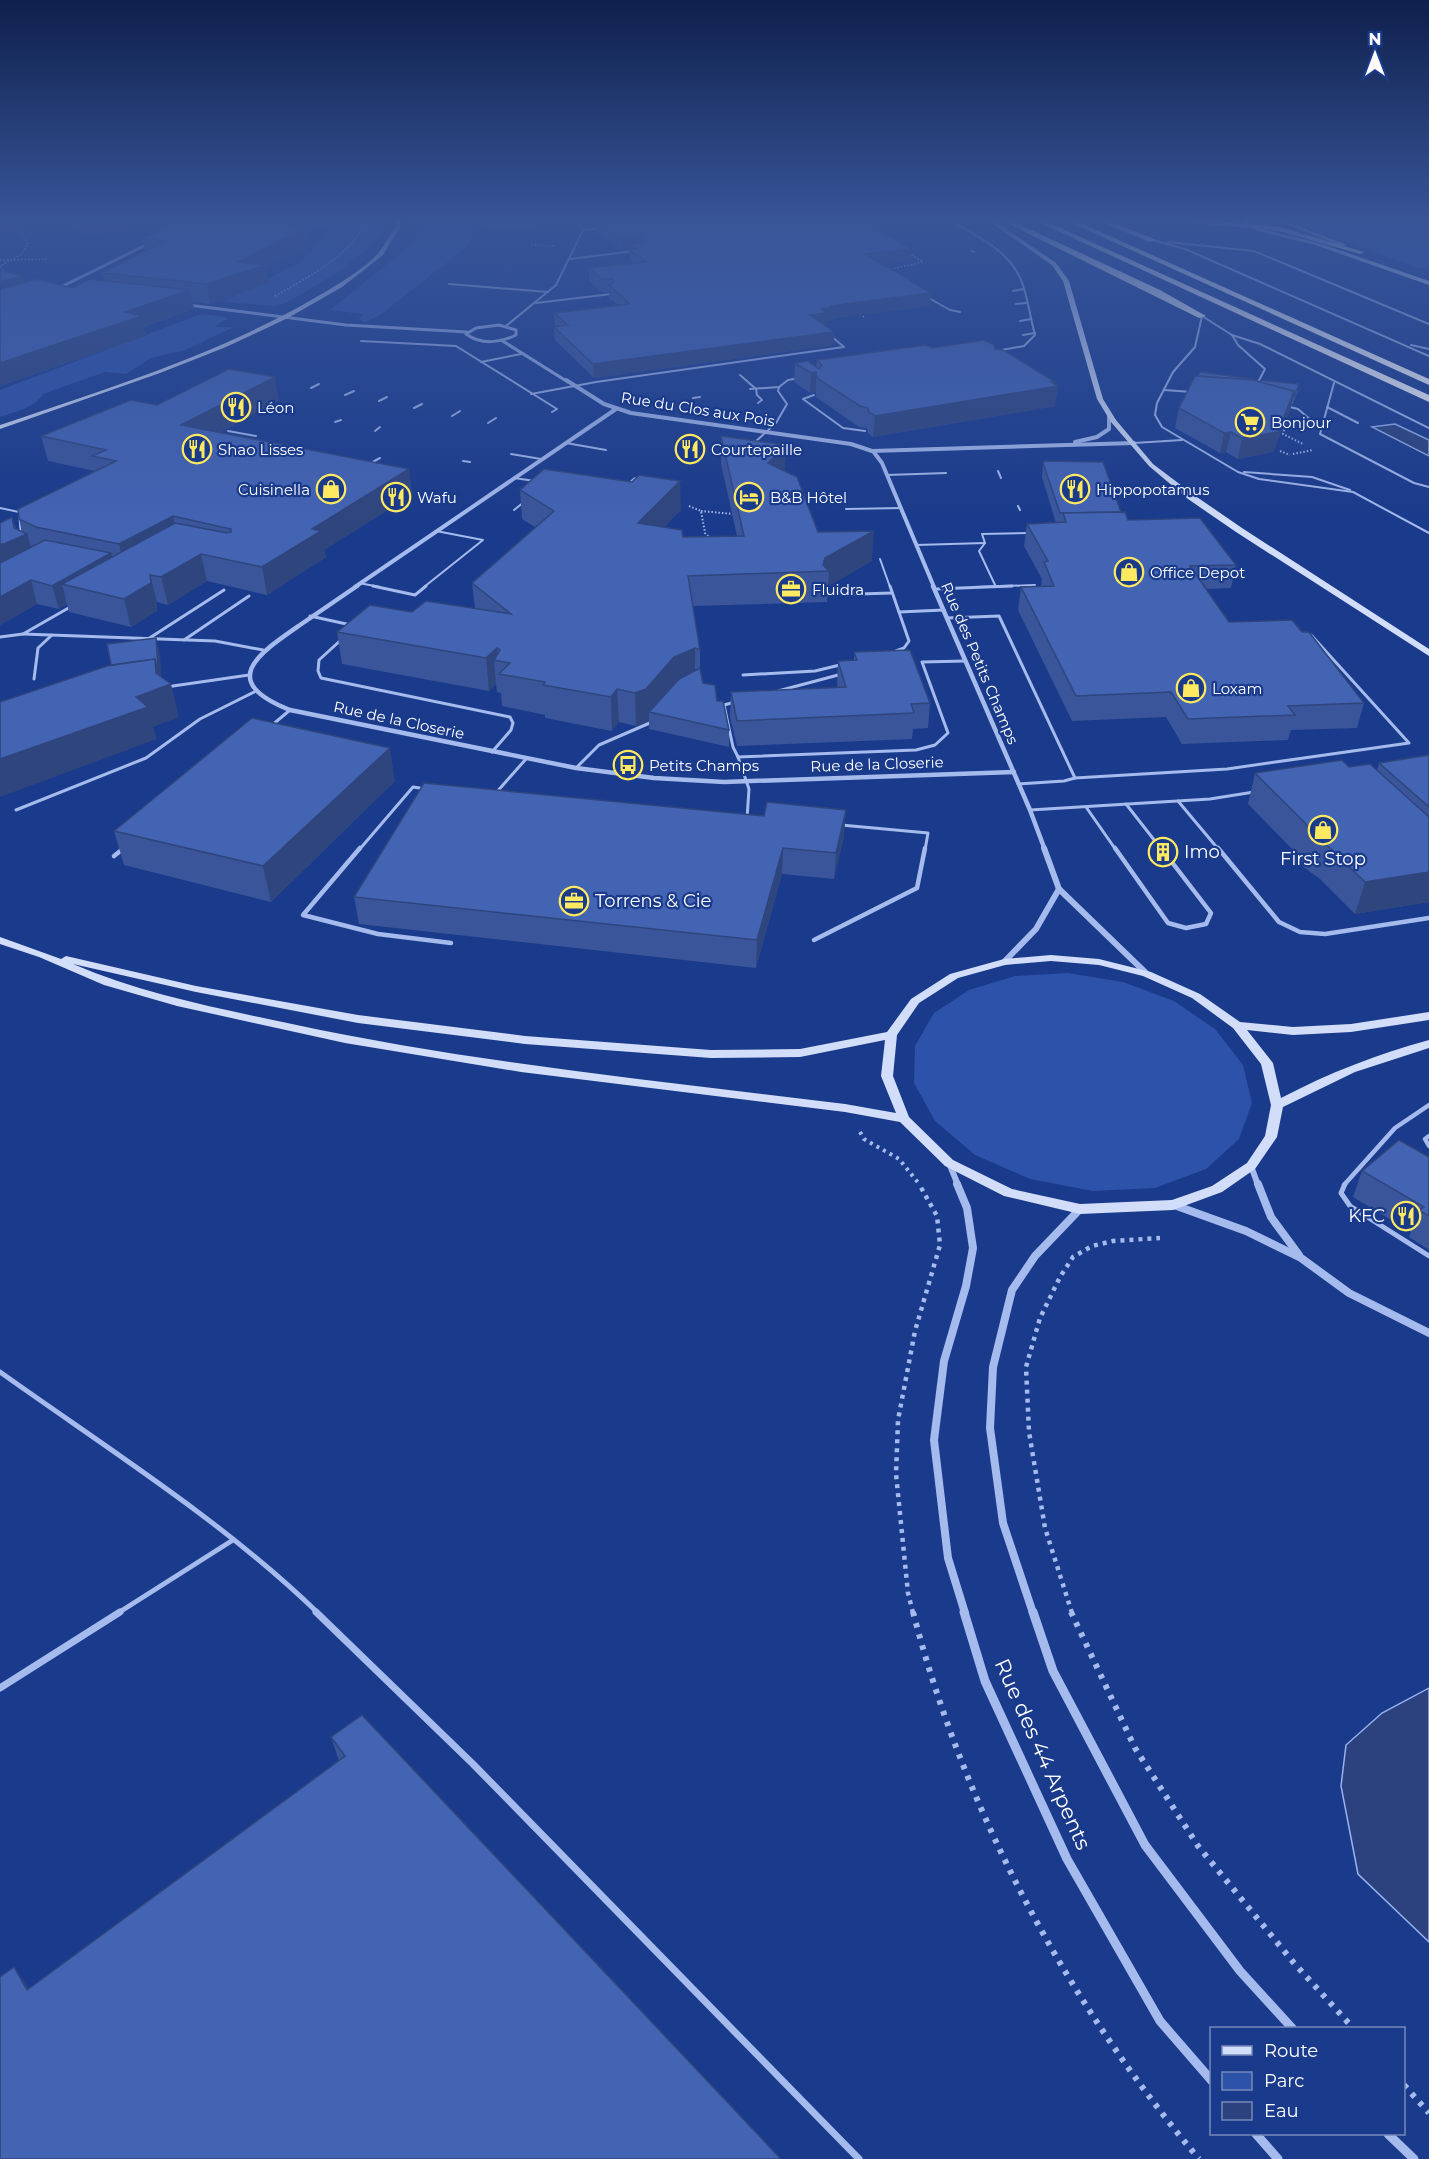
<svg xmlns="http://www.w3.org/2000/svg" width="1429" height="2159" viewBox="0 0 1429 2159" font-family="Montserrat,sans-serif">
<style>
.green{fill:#2d52a9}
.water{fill:#2b427e;stroke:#98b3ef;stroke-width:1.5}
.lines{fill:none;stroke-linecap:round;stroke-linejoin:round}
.path-far4{stroke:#a5baed;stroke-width:1.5;stroke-dasharray:1.5 2;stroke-linecap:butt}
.path-far3{stroke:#a5baed;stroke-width:2;stroke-dasharray:1.5 2;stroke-linecap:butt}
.path-far2{stroke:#a5baed;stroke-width:4;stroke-dasharray:3 4.5;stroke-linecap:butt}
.path-far1{stroke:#a5baed;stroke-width:4.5;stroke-dasharray:4 5;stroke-linecap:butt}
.path{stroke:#a5baed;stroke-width:6;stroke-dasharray:4.5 7;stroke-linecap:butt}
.lane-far4{stroke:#a5baed;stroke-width:2}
.lane-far3{stroke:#a5baed;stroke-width:3}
.lane-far2{stroke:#a5baed;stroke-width:4.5}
.lane-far1{stroke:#a5baed;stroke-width:5}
.lane{stroke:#a5baed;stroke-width:7}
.street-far5{stroke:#a5baed;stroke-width:3}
.street-far4{stroke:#a5baed;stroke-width:4}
.street-far3{stroke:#a5baed;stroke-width:4.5}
.street-far2{stroke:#a5baed;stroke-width:6}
.street-far1{stroke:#a5baed;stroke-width:8}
.street{stroke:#a5baed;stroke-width:9}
.secondary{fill:#d1ddf9;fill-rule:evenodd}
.highway{fill:#fff;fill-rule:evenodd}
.wall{fill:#3a559a}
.shaded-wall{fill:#2f457d}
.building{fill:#4363b3;stroke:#2f457d;stroke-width:1.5}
.labels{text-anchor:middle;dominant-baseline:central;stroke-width:4.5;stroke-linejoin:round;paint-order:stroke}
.far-poi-label{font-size:15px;fill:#fff;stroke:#1a3a8b;text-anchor:start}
.far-street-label{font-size:15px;fill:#fff;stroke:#1a3a8b}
.poi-label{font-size:18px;fill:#fff;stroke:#1a3a8b;text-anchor:start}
.near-street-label{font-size:21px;fill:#fff;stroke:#1a3a8b}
</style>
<rect width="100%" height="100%" fill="#1a3a8b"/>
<g class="green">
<polygon points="297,220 363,220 363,223 388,224 371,245 340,271 286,303 275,306 222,302 301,262 331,227 297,226"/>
<polygon points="423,220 476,220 469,245 380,315 365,322 359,319 363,314 330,310 406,249 426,225"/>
<polygon points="1288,220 1429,220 1429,269 1416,267"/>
<path d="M201,314L226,317L227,319L214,327H234L185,350L151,358L126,374L105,372L43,394C36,408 13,412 0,417V390Z"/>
<polygon points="1068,973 1123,982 1174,1001 1215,1029 1243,1065 1252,1103 1239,1139 1206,1169 1155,1188 1093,1191 1030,1179 975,1155 935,1121 914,1083 915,1046 934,1013 969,990 1015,976"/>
</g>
<g class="water">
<polygon points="1395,424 1429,440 1429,456 1372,427"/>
<polygon points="1429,1688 1429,1942 1358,1874 1341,1786 1346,1745 1382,1713"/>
</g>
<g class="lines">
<g class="path-far4">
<polyline points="531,245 556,246"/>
<polyline points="0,260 48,259"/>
<polyline points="887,270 923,262 907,252"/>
<polyline points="5,273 0,266 22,254 28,243 12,220"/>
<path d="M275,296C310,276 348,257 368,220"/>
<polyline points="860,314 864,317"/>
</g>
<g class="path-far3">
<polyline points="1286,423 1283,434 1303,444"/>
<polyline points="1280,451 1290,455"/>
<polyline points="1293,454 1313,450"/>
<polyline points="689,506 701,511 705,533 710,538"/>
<polyline points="701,511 733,514"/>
</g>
<polyline class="path-far2" points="860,1132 864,1139 899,1159 920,1185"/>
<g class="path-far1">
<polyline points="913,1613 908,1593 896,1474 898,1420 915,1331 940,1245 937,1216 919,1184"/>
<polyline points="1072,1613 1045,1528 1029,1432 1026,1367 1040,1318 1060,1277 1073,1257 1092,1246 1113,1241 1160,1238"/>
</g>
<g class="path">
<path d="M913,1612C965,1812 1066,2001 1199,2159"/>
<polyline points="1071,1612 1135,1748 1198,1846 1294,1963 1353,2028"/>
<polyline points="1404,2085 1429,2113"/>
</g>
<g class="lane-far4">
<path d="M949,220C975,235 1009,250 1021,280C1028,297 1030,317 1035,335L1024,346L996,351"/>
<polyline points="583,230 602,228"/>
<polyline points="1153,240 1185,249 1429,356"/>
<polyline points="1168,242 1254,251 1429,324"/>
<polyline points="971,251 974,252"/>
<polyline points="570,259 635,251"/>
<polyline points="449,284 548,292"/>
<polyline points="1013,291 1023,289"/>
<polyline points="925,296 950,310 960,312"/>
<polyline points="536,303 611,294"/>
<polyline points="1016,304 1026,303"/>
<polyline points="1020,321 1031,319"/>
<polyline points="506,326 556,285 583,230 577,220"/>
<polyline points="1023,335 1035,333"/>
<polyline points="1232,335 1238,345 1265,369 1256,386"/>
<polyline points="361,341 456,346 557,409 552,412"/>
<polyline points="1411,345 1429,349"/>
<polyline points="481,362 521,354"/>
<polyline points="740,375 756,389 757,395 762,400 758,403"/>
<polyline points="1334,383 1320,434 1414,483 1429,487"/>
<polyline points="311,388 319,384"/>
<polyline points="750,389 779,387 788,380 800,378"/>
<polyline points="1164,390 1192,392"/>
<polyline points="531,394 596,382 844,347 831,336"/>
<polyline points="345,395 354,391"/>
<polyline points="814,395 803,399 843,428 865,431"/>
<polyline points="693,398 700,397"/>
<polyline points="379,401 387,397"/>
<polyline points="1286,406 1298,409 1320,428"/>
<polyline points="1327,407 1358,423"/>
<polyline points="414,408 422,404"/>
<polyline points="452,416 460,411"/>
<polyline points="335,422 341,420"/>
<polyline points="488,423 496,418"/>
<polyline points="1429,428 1260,344 1232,335 1202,316 1195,347 1173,372 1157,403 1155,415 1162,427 1238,472 1259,479 1353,492 1429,533"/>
<polyline points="228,431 256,436"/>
<polyline points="375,431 380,427"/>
<polyline points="566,443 606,450"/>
<polyline points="754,443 776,423 787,404 778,391 779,387"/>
<polyline points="1134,443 1182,440"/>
<polyline points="511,454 541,459"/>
<polyline points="463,461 470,462"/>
<polyline points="369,464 380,458"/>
<polyline points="998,471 1001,478"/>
<polyline points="1244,472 1312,477 1350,490"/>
<polyline points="887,475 946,473"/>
<polyline points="514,478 535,481"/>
<polyline points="628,484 635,478"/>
<polyline points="1018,506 1020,510"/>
<polyline points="0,508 19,512 21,536"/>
<polyline points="846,509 901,508"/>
<polyline points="514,510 524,502"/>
<polyline points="916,545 985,543"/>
<polyline points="880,559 890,587"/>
<polyline points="359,583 380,587"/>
<polyline points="424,587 483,540 436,531"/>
<polyline points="975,587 1035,585"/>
<polyline points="996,587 979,551 985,543 982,534 1030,533"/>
</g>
<g class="lane-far3">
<polyline points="373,586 415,595 426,586"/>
<polyline points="890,586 909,641 904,648 896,651"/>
<polyline points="935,589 1012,586"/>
<polyline points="825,595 892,593"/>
<polyline points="72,606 23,634 215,641 263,650"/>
<polyline points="899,612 944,610"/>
<polyline points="310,616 351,625"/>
<polyline points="947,618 999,616 1075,778"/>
<polyline points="0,637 23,634"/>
<polyline points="148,639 224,590"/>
<polyline points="342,639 319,660 318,671 321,678 510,717 513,723 511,730 492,752"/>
<polyline points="184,640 249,596"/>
<polyline points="743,675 815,671 844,664"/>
<polyline points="34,679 38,648 52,635"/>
<polyline points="166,687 249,675"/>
<polyline points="778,691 842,674"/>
<polyline points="735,702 724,705 733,747 738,757"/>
<polyline points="271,726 290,710"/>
<polyline points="576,768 599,745 652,722"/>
<polyline points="1018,784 1064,781 1075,778 1227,769 1409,743 1311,635"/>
<polyline points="495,794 526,759"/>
<polyline points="1178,801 1219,850"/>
<polyline points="1126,804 1162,850"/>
<polyline points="1086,807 1116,850"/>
<polyline points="16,810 146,758 200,719 256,691"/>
<polyline points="1030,810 1210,799 1254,792"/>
<polyline points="747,818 749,789 738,757 916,750 935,745 948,733 922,662 965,661"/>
<polyline points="841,825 928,833 925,850"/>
<polyline points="122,850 124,848"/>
<polyline points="359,850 413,787 426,789"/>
</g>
<g class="lane-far2">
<polyline points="360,848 303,915 378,934 451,943"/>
<polyline points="1115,848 1168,923 1186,928 1206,924 1211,913 1161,848"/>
<polyline points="1218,848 1279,922 1300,932 1325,934 1429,918"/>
<polyline points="114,856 124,848"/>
<polyline points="814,940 917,888 925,848"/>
<polyline points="1429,1136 1425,1139 1429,1146"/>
<polyline points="1344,1185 1395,1128 1429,1105"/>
</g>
<g class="lane-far1">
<polyline points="1345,1184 1341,1193 1350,1206 1429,1256"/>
<path d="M0,1372C108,1449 223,1521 318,1613"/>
<polyline points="118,1613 233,1540"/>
</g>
<g class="lane">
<polyline points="316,1612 473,1764 859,2159"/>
<polyline points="0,1688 120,1612"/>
</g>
<g class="street-far5">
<polyline points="59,288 152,242"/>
<polyline points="188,305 346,325 467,332"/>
<path d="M499,325L516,330V335C500,343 481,345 466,334L476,328Z"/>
<polyline points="501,340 568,382"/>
</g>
<g class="street-far4">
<polyline points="566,380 604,404 631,413 851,444 872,451 1134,443"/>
<polyline points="1075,442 1097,437 1109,429 1109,416"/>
<polyline points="873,451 882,463 934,587"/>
<polyline points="355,587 616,409"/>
</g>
<g class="street-far3">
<path d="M357,586C338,599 319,612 300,625C258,654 217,681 290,710L576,768L654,778L724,782L1014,772"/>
<polyline points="933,586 1030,810 1045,850"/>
</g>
<g class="street-far2">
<polyline points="1044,848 1059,889 1147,974"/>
<polyline points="1004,962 1036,929 1059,889"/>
<polyline points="949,1163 958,1185"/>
<polyline points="1251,1166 1258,1185"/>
</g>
<g class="street-far1">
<polyline points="957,1184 967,1208 973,1248 966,1286 944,1361 934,1440 948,1558 965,1613"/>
<polyline points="1258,1184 1271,1217 1299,1255"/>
<polyline points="1174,1205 1246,1231 1301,1258 1349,1293 1429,1333"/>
<polyline points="1033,1613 1003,1523 990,1428 993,1367 1012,1290 1035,1256 1080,1209"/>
</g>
<g class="street">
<polyline points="964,1612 985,1681 1067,1859 1160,2021 1212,2081"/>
<polyline points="1033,1612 1053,1671 1145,1845 1240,1971 1292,2028"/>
<polyline points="1256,2134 1278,2159"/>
<polyline points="1388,2134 1414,2159"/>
</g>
<g class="secondary">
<path d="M399,220H404L383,255L342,287L288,318L226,347L160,373L0,429V425C106,389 216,355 313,299C332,288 367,268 380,251C387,242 393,230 399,220Z"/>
<polygon points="987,220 993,220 1056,263 1069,281 1103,399 1116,420 1153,464 1194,495 1242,528 1429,649 1429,656 1236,532 1188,499 1149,466 1111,422 1097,399 1063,281 1052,265"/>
<polygon points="1239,220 1245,220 1262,229 1319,243 1429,281 1429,285 1315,245 1258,231"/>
<polygon points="1276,220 1283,220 1347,245 1342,246"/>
<path d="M0,937L61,959L66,956L196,986L358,1015L525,1036L711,1050L800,1049L887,1032L911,999L950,974L1004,959L1051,955L1099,959L1151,972L1200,994L1240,1022L1293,1027L1351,1024L1429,1012V1020L1351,1032L1293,1035L1247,1030L1273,1063L1281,1098C1329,1073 1377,1054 1429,1040V1048L1355,1072L1283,1107L1277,1137L1255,1169L1222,1192L1173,1210L1080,1214L1004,1196L945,1166L900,1122L845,1112L521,1072L345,1043L177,1006L104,985L39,957L0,944ZM1051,961L1099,965L1143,976L1192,998L1233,1028L1261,1064L1271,1105L1265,1136L1247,1163L1212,1186L1172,1200L1080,1204L1012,1189L953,1160L909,1117L893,1076L897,1035L919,1003L958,978L1005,965ZM73,964L196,992L358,1023L525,1044L711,1058L800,1057L885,1040L881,1076L896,1113L845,1104C660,1081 474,1063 292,1024C217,1008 143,994 73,964Z"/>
</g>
<g class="highway">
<polygon points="1001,220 1010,220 1160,290 1206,316 1199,318"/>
<polygon points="1034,220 1043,220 1429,395 1429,402"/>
<polygon points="1065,220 1074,220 1429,379 1429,385"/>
<polygon points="1096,220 1106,220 1157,240 1150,242"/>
<polygon points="1165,220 1198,220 1280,227 1364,252 1360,254 1279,231"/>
</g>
</g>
<g class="wall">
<polygon points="0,220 170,220 170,224 85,235 73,224 0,232"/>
<polygon points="177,220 307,228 310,246 266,268 269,283 210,304 193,302 194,309 144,327 146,336 0,386 22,276 24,282 72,288 104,280 102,273 145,251 143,239 177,222"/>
<polygon points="483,220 537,220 536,227 483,228"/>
<polygon points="596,220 911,249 911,261 882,264 931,293 930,306 833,318 833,320 827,321 827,326 826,326 834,332 834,345 594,378 555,340 554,327 557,327 555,326 554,313 618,305 609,298 609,292 602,292 589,281 589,268 633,263 630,260 629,249 622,250 596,232"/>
<polygon points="932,348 995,349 1055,382 1055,406 873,437 868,433 867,428 859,427 816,397 816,392 810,393 794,382 795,363 816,367 817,360"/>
<polygon points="1254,380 1298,391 1293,404 1292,404 1290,410 1273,452 1238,459 1226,452 1220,453 1175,428 1179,408"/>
<polygon points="279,400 219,433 409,469 412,495 324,550 326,557 267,595 207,581 168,605 157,602 157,611 131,627 69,612 67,604 59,609 37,604 0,625 12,517 16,528 22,532 19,519 95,471 48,461 41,436 157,405"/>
<polygon points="721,436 785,471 818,532 872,561 828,586 827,602 693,606 700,650 700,668 703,683 717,701 729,730 729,747 649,729 649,719 647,722 636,726 619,722 612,731 545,718 545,715 502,706 501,693 497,692 496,684 489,691 342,664 337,632 412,612 475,608 472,583 535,527 522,519 520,490 681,510 664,527 683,537 737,536 721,464"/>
<polygon points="1043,463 1121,512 1128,520 1236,565 1231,588 1206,589 1229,622 1302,632 1364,703 1357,728 1291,730 1288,740 1182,744 1166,717 1072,721 1018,610 1021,587 1041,586 1042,579 1024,546 1027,524 1056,523 1042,477"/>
<polygon points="854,652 930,703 928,728 913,729 912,739 737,746 730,717 731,692 837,688 838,661 854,661"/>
<polygon points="1429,755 1429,902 1355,914 1320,879 1302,866 1298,855 1248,804 1255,773 1349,767 1377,771 1379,763"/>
<polygon points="395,781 271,902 124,865 114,831"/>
<polygon points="844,836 834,879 782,874 756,968 359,924 354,897"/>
<polygon points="1429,1157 1429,1250 1409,1237 1411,1232 1353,1197 1362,1171"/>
<polygon points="331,1737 781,2159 29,1988 339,1761"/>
</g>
<g class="shaded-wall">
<polygon points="0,220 72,220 73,224 0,232"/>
<polygon points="81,220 170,220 170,224 85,235"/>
<polygon points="283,220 293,220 286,238 307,228 310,246 266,268 269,283 210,304 207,284 281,225"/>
<polygon points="640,236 640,248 630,244 630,249 622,250 622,238"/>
<polygon points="911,249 911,261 864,266 865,254"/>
<polygon points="22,276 27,295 0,303 0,282"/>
<polygon points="190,290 194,309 144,327 146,336 0,386 0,363 125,312"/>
<polygon points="931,293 930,306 833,318 833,320 827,321 827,326 809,328 810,315 830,306"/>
<polygon points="834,332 834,345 594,378 593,364"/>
<polygon points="816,372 816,392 810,393 811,373"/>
<polygon points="275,377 279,400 187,450 181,425"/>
<polygon points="1055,382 1055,387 1058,386 1055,406 873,437 875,416"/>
<polygon points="1294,391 1290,410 1273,452 1238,459 1242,438"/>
<polygon points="1231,432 1226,452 1220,453 1224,433"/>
<polygon points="786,445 785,473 768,463"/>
<polygon points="409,469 412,495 324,550 326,557 267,595 262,567 312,529"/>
<polygon points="680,481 681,510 639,553 638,523"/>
<polygon points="173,516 179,543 125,571 119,544"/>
<polygon points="12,517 18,538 27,534 34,557 0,568 0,544 14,528"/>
<polygon points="874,531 872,561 828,586 829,571 823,565 825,558"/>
<polygon points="111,553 116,576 62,584 67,604 59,609 52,586"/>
<polygon points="201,554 207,581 168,605 161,577"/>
<polygon points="150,575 157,602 157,611 131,627 124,599"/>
<polygon points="31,580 37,604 0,625 0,597"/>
<polygon points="156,638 160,655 162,684 171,684 179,717 153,727 157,739 0,797 0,759 118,690"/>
<polygon points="497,648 498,661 494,660 496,684 489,691 486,658"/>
<polygon points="695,648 695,681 649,712 649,719 647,722 636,726 635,693 674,657"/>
<polygon points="617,689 619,722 612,731 611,697"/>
<polygon points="390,748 395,781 271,902 263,866"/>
<polygon points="846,810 844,836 834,879 836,853"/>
<polygon points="783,848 782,874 756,968 757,940"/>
<polygon points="1429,872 1429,902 1355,914 1365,882"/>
<polygon points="14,1967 31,1992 27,1990"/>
</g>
<g class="building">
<polygon points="181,220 283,220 281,225 307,228 238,262 265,265 207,284 102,273 165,241 143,239"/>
<polygon points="596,220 860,220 911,249 865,254 931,293 830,306 833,307 821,309 827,313 810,315 834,332 593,364 554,327 568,325 554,313 630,304 609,285 613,283 613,279 602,279 589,268 646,262 629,249 636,248 630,244 641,242 643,238 640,236 622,238"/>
<polygon points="0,270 22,276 0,282"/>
<polygon points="37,279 72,288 90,279 190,290 125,312 142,316 0,363 0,289"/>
<polygon points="984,340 994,345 995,349 1003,350 1055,382 1051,382 1058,386 875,416 869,412 868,408 860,406 817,378 816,372 811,373 795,363 808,361 819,369 822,365 817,360 926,345 932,348"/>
<polygon points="229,369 275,377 181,425 409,469 312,529 321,531 262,567 201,554 161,577 150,575 151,583 124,599 62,584 175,523 227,533 231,532 231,529 173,516 119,544 36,527 19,519 18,509 116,461 92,456 106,450 41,436 131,400 157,405"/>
<polygon points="1200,372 1254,379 1253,380 1198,376"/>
<polygon points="1195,376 1254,380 1294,391 1278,432 1242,438 1231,432 1224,433 1179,408"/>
<polygon points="1261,380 1299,384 1294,397 1293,397 1294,391 1260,382"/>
<polygon points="721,436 786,445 768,463 797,477 818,532 874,531 825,558 823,565 829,571 688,576 700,650 695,648 674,657 646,689 635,693 617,689 611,697 543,685 545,682 499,674 510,663 494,660 500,650 497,648 486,658 337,632 370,605 412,612 426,601 511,614 472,583 554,511 520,490 544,469 632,482 639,475 680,481 638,523 682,530 683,537 744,536"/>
<polygon points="1045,461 1103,462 1121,512 1060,513 1043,463"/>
<polygon points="1125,512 1128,520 1200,518 1236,565 1190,566 1229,622 1292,620 1302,632 1309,632 1364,703 1288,706 1295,715 1188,719 1171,692 1076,696 1021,587 1054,586 1044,562 1048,561 1027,524 1066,522 1063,513"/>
<polygon points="12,517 14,528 27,534 4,544 0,544 0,523"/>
<polygon points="45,540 111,553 52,586 31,580 0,597 0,563"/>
<polygon points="156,638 158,667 157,667 155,659 111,665 107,644"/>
<polygon points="910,650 930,703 911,704 914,713 737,721 731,692 846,687 838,661 857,660 854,652"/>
<polygon points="155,659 156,673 171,684 136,697 148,707 0,759 0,702 107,666"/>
<polygon points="700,668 703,683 715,685 717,701 723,701 729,730 649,712 679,679"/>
<polygon points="252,718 390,748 263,866 114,831"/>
<polygon points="1429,755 1429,807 1379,763"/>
<polygon points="1342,760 1349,767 1370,764 1429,817 1429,872 1365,882 1329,847 1311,835 1306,824 1255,773"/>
<polygon points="424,783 764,816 767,802 846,810 836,853 783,848 757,940 354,897"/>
<polygon points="1399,1140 1429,1157 1429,1216 1419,1210 1424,1207 1362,1171"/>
<polygon points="362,1715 781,2159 0,2159 0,1977 14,1967 27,1990 345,1756 331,1737"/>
</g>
<linearGradient id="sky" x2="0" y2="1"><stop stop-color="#0e204c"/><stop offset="0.42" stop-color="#385598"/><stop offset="1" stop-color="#385598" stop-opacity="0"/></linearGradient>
<rect width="1429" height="522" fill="url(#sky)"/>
<defs>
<g id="restaurant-ring" transform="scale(1.5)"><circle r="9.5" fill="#1a3a8b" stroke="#ffe961" stroke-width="1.5"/><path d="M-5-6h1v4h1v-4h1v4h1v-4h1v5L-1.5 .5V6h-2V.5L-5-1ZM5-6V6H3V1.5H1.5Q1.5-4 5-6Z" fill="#ffe961"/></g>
<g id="supermarket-ring" transform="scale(1.5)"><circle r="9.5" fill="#1a3a8b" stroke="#ffe961" stroke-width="1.5"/><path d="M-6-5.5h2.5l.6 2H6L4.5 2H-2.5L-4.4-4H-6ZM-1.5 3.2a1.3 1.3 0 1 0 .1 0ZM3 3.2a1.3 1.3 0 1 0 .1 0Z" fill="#ffe961"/></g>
<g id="shop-ring" transform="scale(1.5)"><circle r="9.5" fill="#1a3a8b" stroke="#ffe961" stroke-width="1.5"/><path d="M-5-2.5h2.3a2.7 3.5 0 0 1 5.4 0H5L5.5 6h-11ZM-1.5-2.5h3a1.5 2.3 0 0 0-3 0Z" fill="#ffe961"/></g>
<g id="hotel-ring" transform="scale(1.5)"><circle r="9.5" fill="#1a3a8b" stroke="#ffe961" stroke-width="1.5"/><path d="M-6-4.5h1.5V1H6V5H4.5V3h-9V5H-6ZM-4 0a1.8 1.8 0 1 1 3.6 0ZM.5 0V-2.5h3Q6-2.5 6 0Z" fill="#ffe961"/></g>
<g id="office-ring" transform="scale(1.5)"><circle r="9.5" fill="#1a3a8b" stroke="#ffe961" stroke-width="1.5"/><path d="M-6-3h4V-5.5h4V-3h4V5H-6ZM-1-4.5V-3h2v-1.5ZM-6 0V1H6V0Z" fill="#ffe961"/></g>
<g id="bus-ring" transform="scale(1.5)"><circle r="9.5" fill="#1a3a8b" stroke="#ffe961" stroke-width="1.5"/><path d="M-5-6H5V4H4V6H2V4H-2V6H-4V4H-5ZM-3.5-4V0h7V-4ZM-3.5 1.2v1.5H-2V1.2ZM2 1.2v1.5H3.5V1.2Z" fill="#ffe961"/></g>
<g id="building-ring" transform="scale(1.5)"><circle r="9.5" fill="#1a3a8b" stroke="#ffe961" stroke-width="1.5"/><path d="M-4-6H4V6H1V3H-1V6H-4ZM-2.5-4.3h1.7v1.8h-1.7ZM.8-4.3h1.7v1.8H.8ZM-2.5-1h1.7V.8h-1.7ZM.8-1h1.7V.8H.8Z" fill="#ffe961"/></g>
</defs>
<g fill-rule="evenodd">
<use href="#restaurant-ring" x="236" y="407"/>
<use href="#supermarket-ring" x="1250" y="422"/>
<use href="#restaurant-ring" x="197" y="449"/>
<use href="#restaurant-ring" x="690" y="449"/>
<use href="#shop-ring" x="331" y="489"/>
<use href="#restaurant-ring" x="1075" y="489"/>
<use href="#restaurant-ring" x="396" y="497"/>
<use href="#hotel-ring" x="749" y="497"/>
<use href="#shop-ring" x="1129" y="572"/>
<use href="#office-ring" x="791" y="589"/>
<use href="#shop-ring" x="1191" y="688"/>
<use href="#bus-ring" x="628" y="765"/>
<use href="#shop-ring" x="1323" y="830"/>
<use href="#building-ring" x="1163" y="852"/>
<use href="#office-ring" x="574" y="901"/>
<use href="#restaurant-ring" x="1406" y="1216"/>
</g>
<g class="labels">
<g class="far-poi-label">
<text x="257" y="407">Léon</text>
<text x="1271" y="422">Bonjour</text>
<text x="218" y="449">Shao Lisses</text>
<text x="711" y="449">Courtepaille</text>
<text x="310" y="489" text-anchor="end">Cuisinella</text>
<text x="1096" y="489">Hippopotamus</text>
<text x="417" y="497">Wafu</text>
<text x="770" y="497">B&amp;B Hôtel</text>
<text x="1150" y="572">Office Depot</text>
<text x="812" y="589">Fluidra</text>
<text x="1212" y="688">Loxam</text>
<text x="649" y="765">Petits Champs</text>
</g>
<g class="far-street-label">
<text transform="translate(698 409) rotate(9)">Rue du Clos aux Pois</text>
<text transform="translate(980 663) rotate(67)">Rue des Petits Champs</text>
<text transform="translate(399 720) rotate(12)">Rue de la Closerie</text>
<text transform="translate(877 764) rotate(-2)">Rue de la Closerie</text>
</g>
<g class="poi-label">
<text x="1184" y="852">Imo</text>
<text x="1323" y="859" text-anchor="middle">First Stop</text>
<text x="595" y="901">Torrens &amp; Cie</text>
<text x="1385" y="1216" text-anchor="end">KFC</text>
</g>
<g class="near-street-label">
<text transform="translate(1043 1754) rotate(66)">Rue des 44 Arpents</text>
</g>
</g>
<rect x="1210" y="2027" width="195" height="108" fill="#1a3a8b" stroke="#7689b9" stroke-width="1.5"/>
<rect x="1222" y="2046" width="30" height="9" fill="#d1ddf9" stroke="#7689b9" stroke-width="1.5"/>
<text x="1264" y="2057" font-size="18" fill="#ffffff">Route</text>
<rect x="1222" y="2072" width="30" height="18" fill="#2d52a9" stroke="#7689b9" stroke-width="1.5"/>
<text x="1264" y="2087" font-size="18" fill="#ffffff">Parc</text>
<rect x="1222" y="2102" width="30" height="18" fill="#2b427e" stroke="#7689b9" stroke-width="1.5"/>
<text x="1264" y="2117" font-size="18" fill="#ffffff">Eau</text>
<g transform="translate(1375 54)" stroke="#1a3a8b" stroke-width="4.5" paint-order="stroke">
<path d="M0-4.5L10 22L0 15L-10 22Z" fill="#ffffff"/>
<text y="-9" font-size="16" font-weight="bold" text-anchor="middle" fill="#ffffff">N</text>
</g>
</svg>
